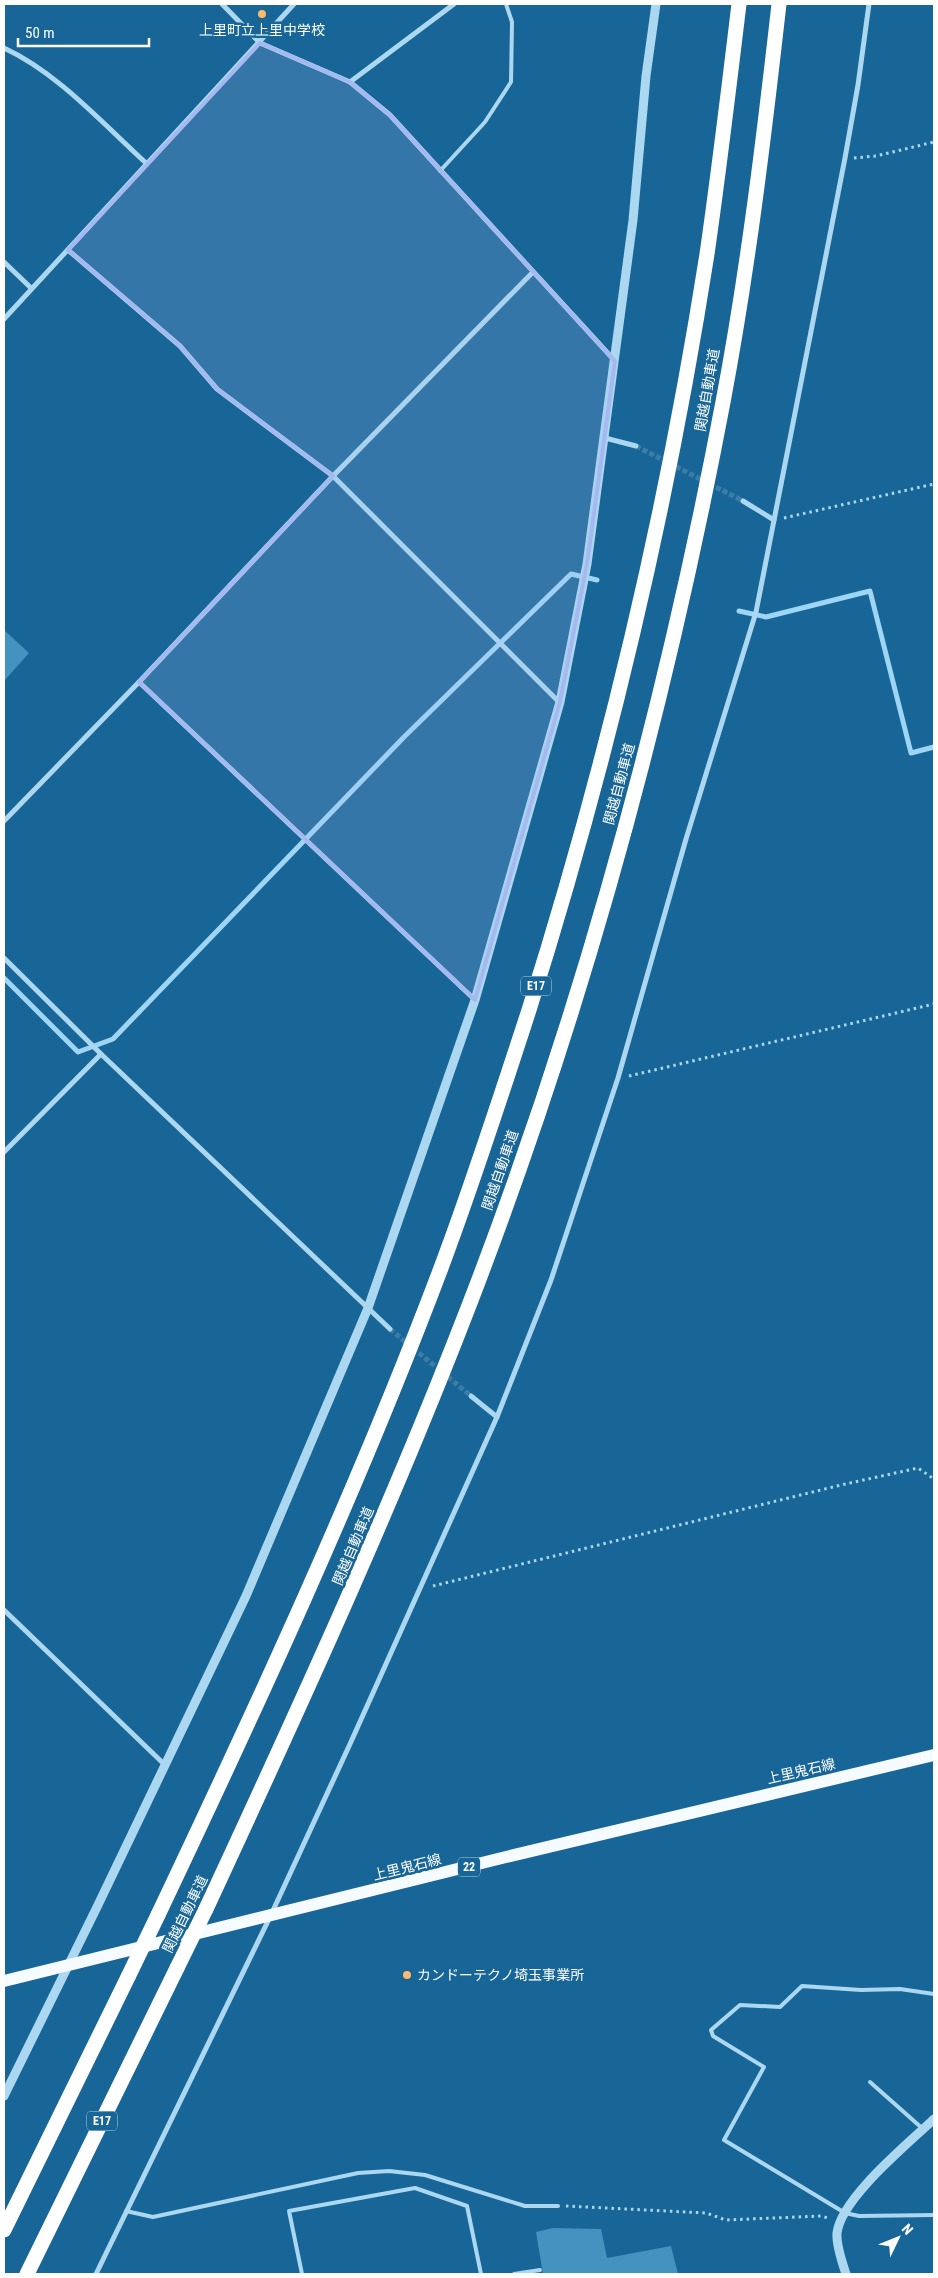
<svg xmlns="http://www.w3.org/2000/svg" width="938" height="2278" viewBox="0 0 938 2278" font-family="'Roboto Condensed','Noto Sans JP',sans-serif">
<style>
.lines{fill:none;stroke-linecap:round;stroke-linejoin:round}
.stream{stroke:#9ed5f4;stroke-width:5}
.building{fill:#4492c0}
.minor-tunnel{stroke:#3b7da7;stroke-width:5;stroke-dasharray:5 2.5;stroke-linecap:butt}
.path{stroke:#abd7f1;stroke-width:3;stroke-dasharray:2.5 4;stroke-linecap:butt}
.service{stroke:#abd7f1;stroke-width:4}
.minor{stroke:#abd7f1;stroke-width:5}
.tertiary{stroke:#abd7f1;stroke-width:9}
.primary{stroke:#f5fbff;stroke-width:12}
.motorway{stroke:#fff;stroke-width:15}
.motorway-bridge{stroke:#fff;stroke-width:15}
.marked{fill:#a5b8ef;fill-opacity:0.2;stroke:#a5b8ef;stroke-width:4;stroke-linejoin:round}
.poi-dot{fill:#ffba6b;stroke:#186697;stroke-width:2}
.labels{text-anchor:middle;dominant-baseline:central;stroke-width:5;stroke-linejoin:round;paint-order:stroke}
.shield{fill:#186697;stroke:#bad1e0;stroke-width:1}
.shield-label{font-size:12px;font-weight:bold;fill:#fff}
.poi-label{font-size:14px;fill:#fff;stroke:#186697}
.street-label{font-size:14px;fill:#fff;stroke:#186697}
</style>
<rect width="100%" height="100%" fill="#186697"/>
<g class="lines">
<g class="stream">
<polyline points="739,611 766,617 870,591 911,753 934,747"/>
<polyline points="4,978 78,1052 113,1039 404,737 571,574 597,580"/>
</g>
</g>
<g class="building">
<polygon points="4,630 29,653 4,681"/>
<polygon points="553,2228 601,2229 607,2258 671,2246 678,2274 543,2274 536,2232"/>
</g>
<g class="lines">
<g class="minor-tunnel">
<polyline points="636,446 743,501"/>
<polyline points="390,1329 471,1396"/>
</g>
<g class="path">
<polyline points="854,158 876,156 934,142"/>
<polyline points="784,518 934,484"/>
<polyline points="629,1076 934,1004"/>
<polyline points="433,1586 841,1485 918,1468 934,1479"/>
<polyline points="566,2206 706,2213 726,2220 821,2216 828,2218"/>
</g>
<g class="service">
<polyline points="440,171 485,122 511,82 512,22 506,4"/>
<polyline points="934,1994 900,1989 861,1990 802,1986 780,2007 740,2005 711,2030 713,2036 764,2067 724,2140 845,2213 859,2216 934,2215"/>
<polyline points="870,2082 923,2129"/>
<polyline points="126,2211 153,2217 358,2173 389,2171 425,2175 525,2206 558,2206"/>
<polyline points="302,2274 289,2211 415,2188 467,2206 481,2274"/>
<polyline points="514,2274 540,2270"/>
</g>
<g class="minor">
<polyline points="222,4 260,43 350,82 390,115 615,361"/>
<path d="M4,48C58,73 102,123 146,163"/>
<polyline points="350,82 454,4"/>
<polyline points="68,250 180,346 217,389 333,476 559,702"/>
<polyline points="4,262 31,288"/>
<polyline points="4,319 294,4"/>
<polyline points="605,438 636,446"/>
<polyline points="743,501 774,520"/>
<polyline points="139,682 475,1000"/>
<polyline points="4,821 139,682 333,476 532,273"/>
<polyline points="4,958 101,1054 390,1329"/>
<polyline points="4,1152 101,1054"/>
<polyline points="471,1396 497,1417"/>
<polyline points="4,1610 165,1765"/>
<polyline points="96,2274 270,1917 350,1744 497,1417 551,1280 618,1078 686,839 756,612 845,158 858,85 869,4"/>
</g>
<g class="tertiary">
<polyline points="4,2096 98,1905 246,1596 368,1308 475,1000 560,702 587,564 633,220 646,76 656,4"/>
<path d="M846,2274C842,2262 836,2245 837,2233C841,2198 909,2143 934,2119"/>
</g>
<polyline class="primary" points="4,1981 506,1857 934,1755"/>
<g class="motorway">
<path d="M206,1909C302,1702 397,1495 478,1282C585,1000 667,698 723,402C748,270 764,137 779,4"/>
<path d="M158,1915C259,1702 358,1488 441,1268C473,1183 501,1096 529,1010C607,763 667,510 707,254C719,171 729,87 739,4"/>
<polyline points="4,2230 128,1977"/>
<polyline points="27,2274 177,1968"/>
</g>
<g class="motorway-bridge">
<polyline points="177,1968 206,1909"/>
<polyline points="128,1977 158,1915"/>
</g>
</g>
<path class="marked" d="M260,43L350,82L390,115L615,361L587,564L560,702L475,1000L139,682L333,476L217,389L180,346L68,250Z"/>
<g class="poi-dot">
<circle cx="262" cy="14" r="5"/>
<circle cx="407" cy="1975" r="5"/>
</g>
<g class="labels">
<g class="shield">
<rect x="521" y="976.5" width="30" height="19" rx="4"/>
<rect x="458" y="1857.5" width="22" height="19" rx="4"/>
<rect x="87" y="2111.5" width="30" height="19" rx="4"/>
</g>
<g class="shield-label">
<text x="536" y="986">E17</text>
<text x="469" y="1867">22</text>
<text x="102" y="2121">E17</text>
</g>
<g class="poi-label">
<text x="262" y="30">上里町立上里中学校</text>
<text x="417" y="1975" text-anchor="start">カンドーテクノ埼玉事業所</text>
</g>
<g class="street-label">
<text transform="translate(707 390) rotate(-80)">関越自動車道</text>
<text transform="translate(619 784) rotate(-75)">関越自動車道</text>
<text transform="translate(500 1170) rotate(-71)">関越自動車道</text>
<text transform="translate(353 1546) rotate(-67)">関越自動車道</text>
<text transform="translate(801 1771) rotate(-13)">上里鬼石線</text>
<text transform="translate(407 1867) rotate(-14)">上里鬼石線</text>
<text transform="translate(185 1914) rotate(-64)">関越自動車道</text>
</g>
</g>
<rect width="938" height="2278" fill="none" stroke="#ffffff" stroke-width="10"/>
<g transform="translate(898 2238) rotate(47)" stroke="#186697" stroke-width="4" paint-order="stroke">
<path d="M0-4L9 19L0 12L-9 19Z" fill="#ffffff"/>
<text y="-8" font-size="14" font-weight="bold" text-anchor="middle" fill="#ffffff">N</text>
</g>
<path d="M18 38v8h131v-8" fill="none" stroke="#ffffff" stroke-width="2.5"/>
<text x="25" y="38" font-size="15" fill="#ffffff" stroke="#186697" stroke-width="4" paint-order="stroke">50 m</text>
</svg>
